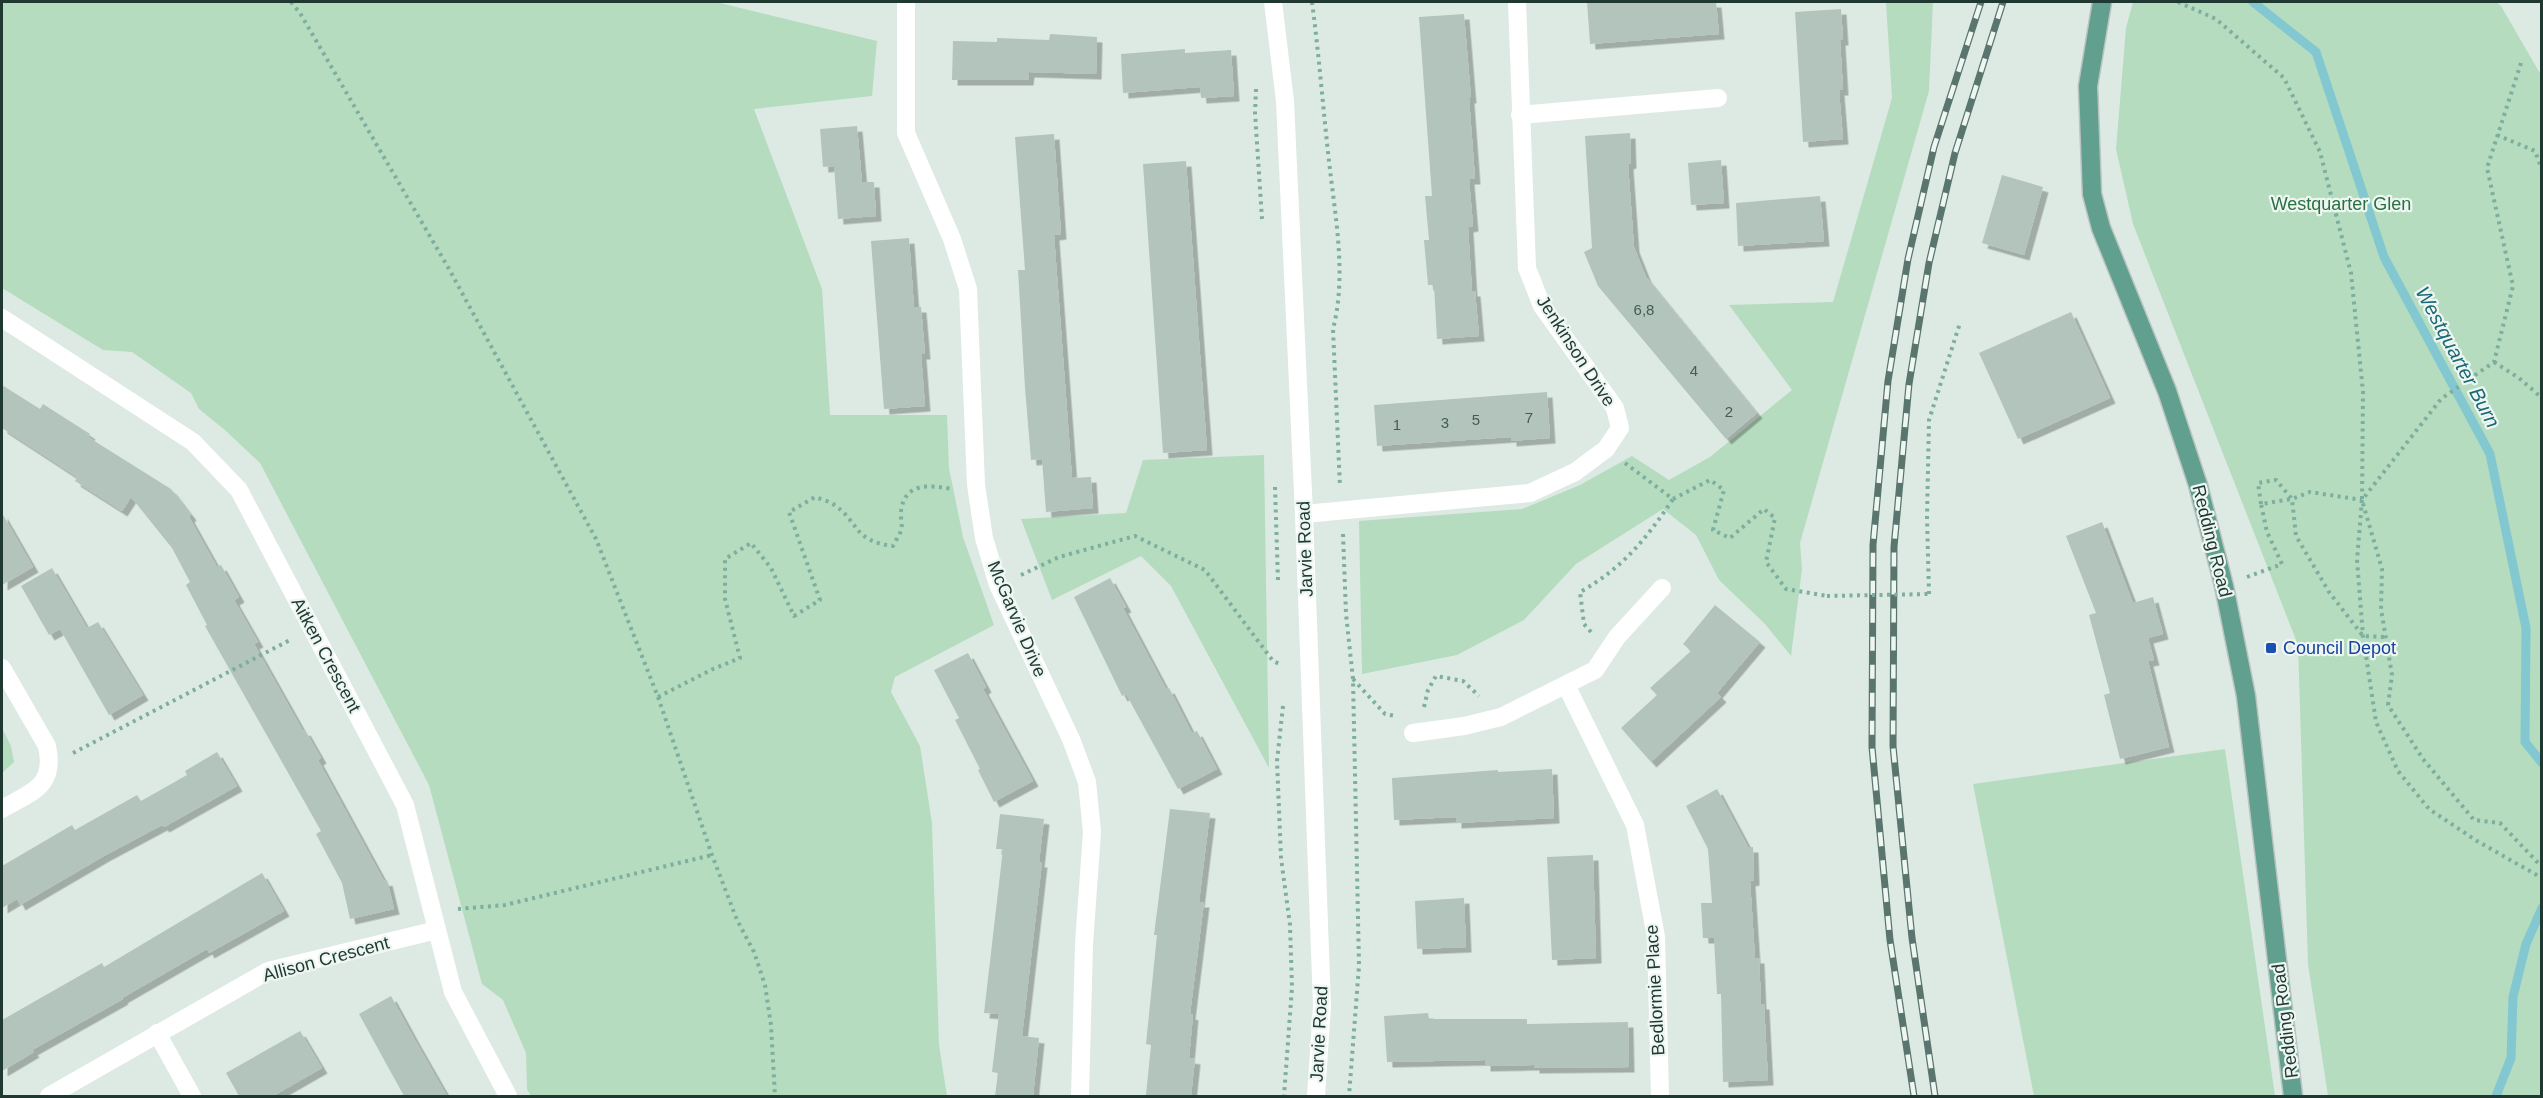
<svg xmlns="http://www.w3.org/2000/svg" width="2543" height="1098" viewBox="0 0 2543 1098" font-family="Helvetica,sans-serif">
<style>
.green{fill:#b5dcbf}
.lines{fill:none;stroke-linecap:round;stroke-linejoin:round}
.stream{stroke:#83c7d1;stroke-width:9}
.building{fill:#b3c4bd;filter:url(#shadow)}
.major-casing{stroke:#bcc4c2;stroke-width:21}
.path{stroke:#7dae9e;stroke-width:4;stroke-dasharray:3 4.5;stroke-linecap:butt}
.minor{stroke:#fff;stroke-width:18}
.major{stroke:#61a08f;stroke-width:18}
.rail-casing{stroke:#59756d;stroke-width:7}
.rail{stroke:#eef6f2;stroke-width:4.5;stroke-dasharray:14;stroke-linecap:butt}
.path-bridge{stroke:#7dae9e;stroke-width:4;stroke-dasharray:3 4.5;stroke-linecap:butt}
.transit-dot{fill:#1a4fb4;stroke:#eef6f2;stroke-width:2}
.labels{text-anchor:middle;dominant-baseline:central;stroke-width:4.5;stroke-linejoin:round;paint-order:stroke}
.number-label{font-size:15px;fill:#445c55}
.park-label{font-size:18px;fill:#297143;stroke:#eef6f2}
.street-label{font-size:18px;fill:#1f3932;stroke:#eef6f2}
.transit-label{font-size:18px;fill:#164399;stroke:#eef6f2;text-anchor:start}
.water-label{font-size:20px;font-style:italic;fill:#196875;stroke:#eef6f2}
</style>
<defs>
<filter id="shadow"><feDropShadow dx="5.5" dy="5.5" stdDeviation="0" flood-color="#0004"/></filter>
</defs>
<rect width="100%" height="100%" fill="#ddeae4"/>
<g class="green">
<polygon points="2,2 716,2 877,41 872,96 754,109 822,289 830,415 947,415 949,468 963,537 994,625 895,677 891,692 920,746 932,823 939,1045 947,1096 531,1096 527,1089 526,1053 503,1000 482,984 429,785 260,463 226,431 199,409 191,393 132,352 103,350 2,288"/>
<polygon points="1886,2 1933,2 1929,91 1800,543 1802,569 1791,656 1765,624 1719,580 1696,535 1663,509 1576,564 1524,620 1457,655 1362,674 1359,521 1522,509 1580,485 1632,456 1669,480 1710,457 1792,390 1729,305 1833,302 1892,98"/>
<polygon points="2133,2 2496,2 2501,6 2541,75 2541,1096 2328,1096 2308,964 2298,645 2133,224 2116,149 2126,28"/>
<polygon points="1264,455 1269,768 1171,586 1141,556 1052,600 1021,519 1126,513 1143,460"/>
<polygon points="2,728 11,746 14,762 2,773"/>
<polygon points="2225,749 2275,1096 2034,1096 1973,784"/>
</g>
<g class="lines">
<g class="stream">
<polyline points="2253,2 2316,52 2384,257 2490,454 2526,628 2525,742 2542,763"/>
<polyline points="2496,1096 2511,1058 2513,997 2526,944 2542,908"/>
</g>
</g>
<g class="building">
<polygon points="1587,2 1716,2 1719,34 1590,44"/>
<polygon points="1841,9 1843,40 1840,40 1843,90 1839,90 1843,139 1803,142 1795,12"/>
<polygon points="1464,14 1471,98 1469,98 1475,179 1469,179 1473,226 1468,227 1472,291 1475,291 1479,336 1437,339 1434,285 1428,285 1424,240 1429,240 1425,196 1432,196 1419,17"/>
<polygon points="1050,34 1097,37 1096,74 1029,72 1028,80 952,80 953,41 997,42 997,38 1049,40"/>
<polygon points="1185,49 1185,53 1231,50 1234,96 1201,98 1200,87 1123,93 1121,54"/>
<polygon points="857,126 862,182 874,182 876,216 838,219 834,166 823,167 820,129"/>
<polygon points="1630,133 1631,163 1628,164 1634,247 1646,277 1757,413 1726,439 1598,286 1584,252 1592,248 1585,136"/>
<polygon points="1054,134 1061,234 1054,235 1072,478 1091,477 1093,508 1046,512 1042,459 1031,460 1025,388 1018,270 1025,270 1015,137"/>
<polygon points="1721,160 1724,203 1691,205 1688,163"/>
<polygon points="1186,161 1207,450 1163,453 1143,164"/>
<polygon points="2002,175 2043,187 2024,255 1982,243"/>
<polygon points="1820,196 1824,241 1738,246 1736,203"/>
<polygon points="909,238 914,307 921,307 925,354 921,354 925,406 884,409 871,241"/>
<polygon points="2071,312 2110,398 2018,439 1979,353"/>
<polygon points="2,385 40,409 43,404 90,434 88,437 171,489 191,515 189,517 217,567 221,565 239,597 234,600 258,642 254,644 303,731 305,730 321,758 318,760 384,881 387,880 394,909 350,919 342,883 316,834 321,831 205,626 207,625 186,585 190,582 172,548 131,497 122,511 75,481 77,477 2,428"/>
<polygon points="1547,392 1550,438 1511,441 1511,437 1377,446 1374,405"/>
<polygon points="2,513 33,567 2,585"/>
<polygon points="2102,522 2133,603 2153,597 2163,634 2148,638 2154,660 2148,661 2169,747 2120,759 2104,695 2110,693 2089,615 2096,613 2066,536"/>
<polygon points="52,568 87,628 98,622 143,695 109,715 60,629 49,635 21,586"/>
<polygon points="1110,578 1126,607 1123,608 1166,689 1169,688 1192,733 1197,731 1217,769 1178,789 1126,694 1122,696 1074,597"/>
<polygon points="1715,605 1760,642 1717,693 1721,697 1651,762 1621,728 1657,695 1650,688 1691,651 1683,644"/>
<polygon points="968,653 986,687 983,689 1033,781 994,802 978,770 980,769 955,720 959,718 934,670"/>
<polygon points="217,752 237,786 164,827 162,825 104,856 20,905 17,899 2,908 2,866 72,825 75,830 137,795 141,801 187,775 185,771"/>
<polygon points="1552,769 1554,818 1456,823 1456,817 1394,820 1392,778 1498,770 1498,772"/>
<polygon points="1717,789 1748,847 1753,847 1754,880 1750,881 1755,958 1759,958 1761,1004 1764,1004 1768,1080 1723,1082 1721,994 1717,994 1714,938 1703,938 1701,903 1712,903 1708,849 1686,806"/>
<polygon points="1170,809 1210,813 1199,902 1204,902 1190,1014 1193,1015 1189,1058 1195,1059 1191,1096 1146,1095 1151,1045 1146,1044 1157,935 1154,935"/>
<polygon points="1000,814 1044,819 1039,862 1042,862 1022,1036 1039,1038 1033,1096 995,1096 998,1073 992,1072 999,1014 984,1013 1003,849 996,849"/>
<polygon points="1593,855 1596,958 1552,960 1547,857"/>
<polygon points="262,873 284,911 209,953 207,949 122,998 123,999 32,1050 34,1052 2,1071 2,1020 102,963 104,967"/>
<polygon points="1464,898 1466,947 1417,949 1415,901"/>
<polygon points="391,996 415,1040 447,1096 404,1096 383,1058 359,1014"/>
<polygon points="1428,1013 1429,1019 1527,1019 1527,1024 1628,1022 1629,1067 1534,1068 1534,1065 1485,1066 1485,1060 1387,1062 1384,1016"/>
<polygon points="300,1031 322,1068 273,1096 239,1096 226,1073"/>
</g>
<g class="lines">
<g class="major-casing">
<polyline id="major" points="2102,2 2088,86 2092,194 2101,228 2167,391 2198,485 2224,586 2246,696 2293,1096"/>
</g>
<g class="path">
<polyline points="291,2 300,13 449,269 596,539 658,697 712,855 737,920 754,952 765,985 771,1025 775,1096"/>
<path d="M1312,2C1319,55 1323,108 1329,161C1335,216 1347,275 1333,329L1340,487"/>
<polyline points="2178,2 2216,19 2284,78 2320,152 2351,273 2363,392 2362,500 2382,569 2381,609 2392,675 2388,705 2423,759 2474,820 2500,823 2542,867"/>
<polyline points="2521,63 2487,168 2513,286 2494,362 2441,399 2362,500 2357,560 2363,636 2376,722 2398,771 2429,809 2477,841 2542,878"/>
<polyline points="1256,89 1255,113 1262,219"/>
<polyline points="2497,135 2535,151 2542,170"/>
<polyline points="2494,362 2519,378 2542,398"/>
<polyline points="1625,463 1673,499 1710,480 1724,490 1713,530 1730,538 1764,509 1775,518 1766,562 1786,589 1827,596"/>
<polyline points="1275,487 1278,581"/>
<polyline points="2261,504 2258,483 2276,480 2292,499 2296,536 2329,592 2363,636 2385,637"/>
<polyline points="1343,534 1346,614 1353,679 1359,966 1349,1096"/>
<polyline points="1021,575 1059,557 1135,536 1205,570 1273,661 1282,665"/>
<polyline points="2247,577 2282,564 2267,532 2261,504 2292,499 2310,492 2362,500"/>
<polyline points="1929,594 1927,517 1929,420 1960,323"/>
<path d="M1591,632L1584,624L1580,592C1623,568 1646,539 1673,499"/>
<polyline points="1353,679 1385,714 1395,716"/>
<path d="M658,697L713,669L740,658L725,599V559L751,543L771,568L794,616L820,600L789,512L815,497C821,499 828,501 833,504C860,522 852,541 893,546C895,541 900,535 901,530C903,524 900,517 901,511C905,482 929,485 952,489"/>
<polyline points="1283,706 1277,761 1281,858 1290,925 1292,987 1284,1096"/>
<polyline points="1424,707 1428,690 1436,676 1463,681 1479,696"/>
<polyline points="73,753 290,640"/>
<polyline points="458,909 505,905 712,855"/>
</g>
<g class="minor">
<polyline points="906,2 906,133 952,239 968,289 976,485 984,538 998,585 1071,739 1087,782 1092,832 1084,944 1080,1096"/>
<polyline points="1273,2 1285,101 1304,514 1322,1006 1316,1096"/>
<polyline points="1520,115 1718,98"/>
<polyline points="2,318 193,442 239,490 405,805 453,992 508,1096"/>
<polyline points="1304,514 1530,493 1575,472 1606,449 1620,428 1615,408 1542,306 1527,268 1517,2"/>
<path d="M2,668L47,746C56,787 31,792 2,809"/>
<polyline points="1566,685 1635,825 1656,937 1660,1096"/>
<polyline points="1413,733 1464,726 1501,717 1595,670 1617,637 1662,588"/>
<polyline points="157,1033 192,1096"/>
<polyline points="49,1096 268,971 437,930"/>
</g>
<use href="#major" class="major"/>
<g class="rail-casing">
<g id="rail">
<polyline points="1914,1096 1890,940 1872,747 1873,545 1888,381 1908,259 1934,147 1981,2"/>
<polyline points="1935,1096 1912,938 1893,746 1894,547 1909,384 1929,263 1955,153 2003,2"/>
</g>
</g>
<use href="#rail" class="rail"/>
<polyline class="path-bridge" points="1827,596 1929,594"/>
</g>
<rect class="transit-dot" x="2265" y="642" width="12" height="12" rx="3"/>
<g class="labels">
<g class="number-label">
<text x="1644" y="309">6,8</text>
<text x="1694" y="370">4</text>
<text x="1729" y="411">2</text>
<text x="1529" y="417">7</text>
<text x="1476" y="419">5</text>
<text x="1445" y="422">3</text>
<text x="1397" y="424">1</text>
</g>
<g class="park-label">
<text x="2341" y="204">Westquarter Glen</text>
</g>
<g class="street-label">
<text transform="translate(1576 351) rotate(57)">Jenkinson Drive</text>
<text transform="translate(2212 541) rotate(76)">Redding Road</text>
<text transform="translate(1305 549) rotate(-92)">Jarvie Road</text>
<text transform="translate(1017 619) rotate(67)">McGarvie Drive</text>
<text transform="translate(326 655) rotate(62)">Aitken Crescent</text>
<text transform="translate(326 959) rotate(-15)">Allison Crescent</text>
<text transform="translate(1655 990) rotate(-93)">Bedlormie Place</text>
<text transform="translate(2285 1021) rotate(-97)">Redding Road</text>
<text transform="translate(1319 1034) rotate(-87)">Jarvie Road</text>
</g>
<g class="transit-label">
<text x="2283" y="648">Council Depot</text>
</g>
<g class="water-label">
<text transform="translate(2458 357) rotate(62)">Westquarter Burn</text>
</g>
</g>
<rect width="2543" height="1098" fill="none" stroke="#1f3932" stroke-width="6"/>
</svg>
